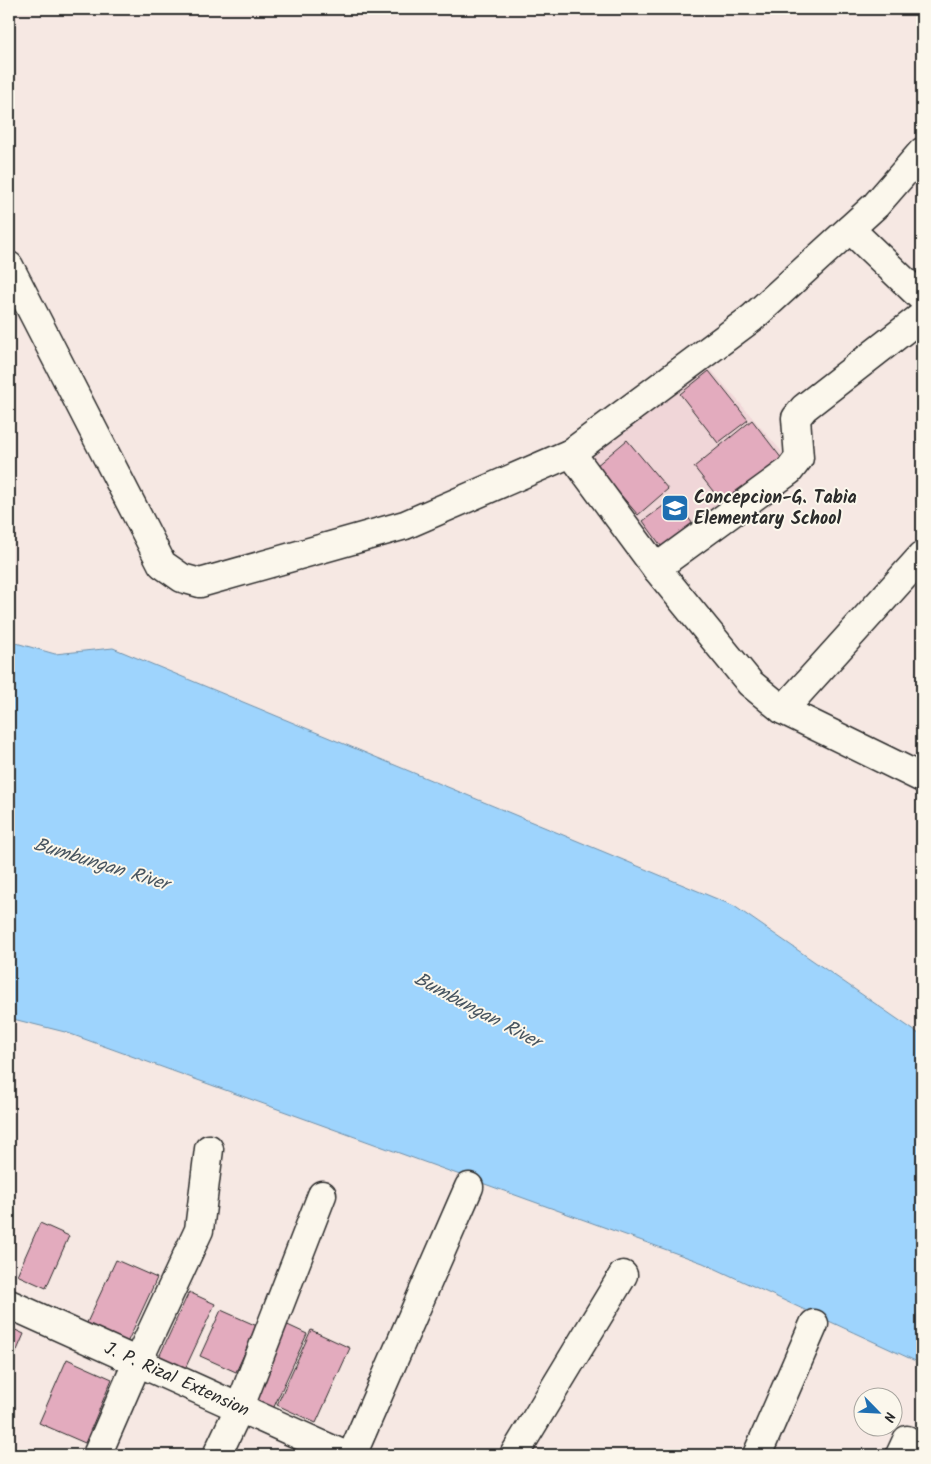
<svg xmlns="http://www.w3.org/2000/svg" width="931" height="1464" viewBox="0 0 931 1464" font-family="Kalam,sans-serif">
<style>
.built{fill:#f0d6d8}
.water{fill:#9ed4fd;stroke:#7090a9}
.building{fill:#e3abbe;stroke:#2b2b2b}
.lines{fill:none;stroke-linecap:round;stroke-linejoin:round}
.street-casing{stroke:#2b2b2b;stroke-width:31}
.street{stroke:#fbf7ec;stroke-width:28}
.labels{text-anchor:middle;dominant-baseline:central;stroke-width:4;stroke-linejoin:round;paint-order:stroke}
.poi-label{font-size:18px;font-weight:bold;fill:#2b2b2b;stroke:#fbf7ec;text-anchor:start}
.street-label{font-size:18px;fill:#2b2b2b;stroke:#fbf7ec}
.water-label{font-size:19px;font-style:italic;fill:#485560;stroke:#fbf7ec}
</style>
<rect width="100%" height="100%" fill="#f6e8e3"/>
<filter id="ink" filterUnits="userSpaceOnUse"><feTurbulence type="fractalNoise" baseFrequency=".02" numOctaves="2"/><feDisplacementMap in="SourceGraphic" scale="10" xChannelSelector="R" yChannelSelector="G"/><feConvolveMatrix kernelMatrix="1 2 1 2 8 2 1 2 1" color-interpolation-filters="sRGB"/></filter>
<g filter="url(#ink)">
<polygon class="built" points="707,365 788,459 663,557 586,458"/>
<polygon class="water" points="9,641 55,654 113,648 734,906 922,1036 922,1364 703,1263 65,1032 9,1018"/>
<g class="building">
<polygon points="709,371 748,420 718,443 680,394"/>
<polygon points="752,420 782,459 724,505 694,467"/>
<polygon points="627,440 668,489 638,515 596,466"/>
<polygon points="674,498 695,527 664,550 643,521"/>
<polygon points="40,1223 69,1236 46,1288 17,1275"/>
<polygon points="116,1260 157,1278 126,1345 85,1327"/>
<polygon points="189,1292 215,1304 185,1369 159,1357"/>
<polygon points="221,1310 257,1326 236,1372 200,1356"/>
<polygon points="279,1321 307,1334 273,1409 245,1397"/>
<polygon points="9,1327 24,1334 9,1369"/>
<polygon points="311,1330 350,1348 316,1423 277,1405"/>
<polygon points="67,1359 112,1379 85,1443 39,1423"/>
</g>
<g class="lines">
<g class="street-casing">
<g id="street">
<polyline points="850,229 922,298"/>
<polyline points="9,266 162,564 182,578 200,583 405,525 571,453 752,318 876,205 922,152"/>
<polyline points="571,453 656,568 750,683 783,710 922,778"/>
<polyline points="656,568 789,471 799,458 796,418 804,408 922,316"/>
<polyline points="783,710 922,556"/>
<path id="s1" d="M9,1304L344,1455"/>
<polyline points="97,1455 137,1363 199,1230 209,1149"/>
<polyline points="217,1455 239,1409 322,1195"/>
<polyline points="352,1455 469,1187"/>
<polyline points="514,1455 623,1275"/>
<polyline points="757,1455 814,1324"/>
<polyline points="900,1455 907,1440"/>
</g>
</g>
<use href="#street" class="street"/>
</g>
</g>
<defs>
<g id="school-square" transform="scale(1.4375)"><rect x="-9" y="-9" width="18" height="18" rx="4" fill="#1f6fb2" stroke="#fbf7ec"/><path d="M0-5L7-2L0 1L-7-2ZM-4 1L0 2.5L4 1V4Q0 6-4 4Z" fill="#fff"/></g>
</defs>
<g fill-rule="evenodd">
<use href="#school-square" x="675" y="508"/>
</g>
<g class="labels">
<g class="poi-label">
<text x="694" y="498">Concepcion-G. Tabia<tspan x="694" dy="21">Elementary School</tspan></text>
</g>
<g class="street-label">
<text stroke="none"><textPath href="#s1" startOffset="184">J. P. Rizal Extension</textPath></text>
</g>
<g class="water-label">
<text transform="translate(101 865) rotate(17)">Bumbungan River</text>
<text transform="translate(477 1011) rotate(28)">Bumbungan River</text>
</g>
</g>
<rect width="931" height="1464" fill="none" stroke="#fbf7ec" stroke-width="30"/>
<rect x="15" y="15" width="901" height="1434" fill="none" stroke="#2b2b2b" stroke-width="2" filter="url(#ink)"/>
<g transform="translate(878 1412) rotate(114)"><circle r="24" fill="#fbf7ec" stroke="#a8a59f"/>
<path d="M0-4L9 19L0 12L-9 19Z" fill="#1f6fb2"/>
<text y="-8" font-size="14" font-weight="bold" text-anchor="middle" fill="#2b2b2b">N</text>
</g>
</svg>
